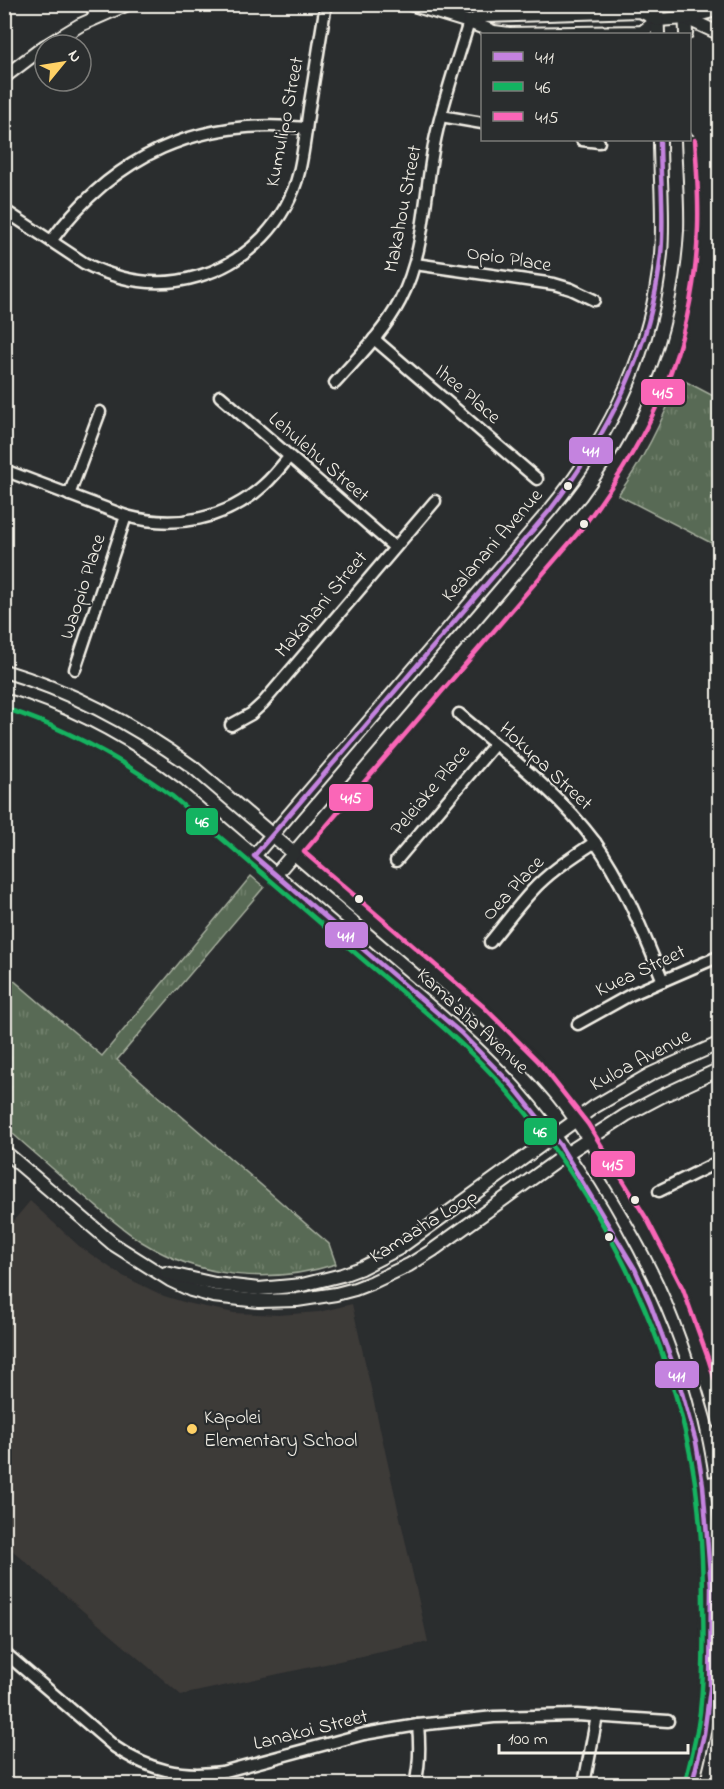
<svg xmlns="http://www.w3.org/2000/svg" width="724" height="1789" viewBox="0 0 724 1789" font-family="'Indie Flower',sans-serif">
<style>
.built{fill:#3d3a38}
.grass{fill:url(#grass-tufts);stroke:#a6ae9e;stroke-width:1.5}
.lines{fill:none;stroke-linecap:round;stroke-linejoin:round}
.minor-casing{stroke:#f4f1e8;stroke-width:15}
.tertiary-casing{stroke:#f4f1e8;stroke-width:16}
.minor{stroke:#2a2d2e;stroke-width:10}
.tertiary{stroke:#2a2d2e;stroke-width:12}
.bus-1-casing{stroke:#2a2d2e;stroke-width:9}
.bus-2-casing{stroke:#2a2d2e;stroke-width:9}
.bus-3-casing{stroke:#2a2d2e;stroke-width:9}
.bus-1{stroke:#c483df;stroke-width:4.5}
.bus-2{stroke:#13b361;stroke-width:4.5}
.bus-3{stroke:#fa66b7;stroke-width:4.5}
.bus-dot{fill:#f4f1e8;stroke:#2a2d2e;stroke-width:2}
.poi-dot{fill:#ffd166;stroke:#2a2d2e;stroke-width:2}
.labels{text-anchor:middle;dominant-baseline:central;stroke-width:4.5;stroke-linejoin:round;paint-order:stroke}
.street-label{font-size:20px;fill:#f4f1e8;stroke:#2a2d2e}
.poi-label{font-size:20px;fill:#f4f1e8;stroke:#2a2d2e;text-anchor:start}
.line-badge{stroke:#2a2d2e;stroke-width:2}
.badge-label{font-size:16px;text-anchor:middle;font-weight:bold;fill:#fff}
</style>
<defs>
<pattern id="grass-tufts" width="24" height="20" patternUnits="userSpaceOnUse" patternTransform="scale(1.5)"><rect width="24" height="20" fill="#586a54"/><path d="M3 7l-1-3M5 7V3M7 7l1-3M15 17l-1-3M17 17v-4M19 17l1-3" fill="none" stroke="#71806d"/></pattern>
</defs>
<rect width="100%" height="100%" fill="#2a2d2e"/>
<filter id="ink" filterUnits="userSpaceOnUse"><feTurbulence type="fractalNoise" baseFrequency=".0167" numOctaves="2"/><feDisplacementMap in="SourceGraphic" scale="12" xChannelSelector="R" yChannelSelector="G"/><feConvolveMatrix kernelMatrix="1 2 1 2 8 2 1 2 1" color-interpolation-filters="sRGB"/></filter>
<g filter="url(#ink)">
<polygon class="built" points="30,1201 79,1246 121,1275 164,1296 187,1303 234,1313 278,1315 319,1312 352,1304 428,1642 181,1695 5,1544 5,1231"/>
<g class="grass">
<path d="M679,378L719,399V547L618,495C644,459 663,420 679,378Z"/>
<path d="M251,876L264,887L117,1060L329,1244L336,1264C270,1285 200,1278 142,1242C121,1229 103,1212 84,1196C58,1173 31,1150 5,1127V973L102,1056Z"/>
</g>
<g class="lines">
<g class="minor-casing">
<g id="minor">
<polyline points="91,4 96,18"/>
<polyline points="441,116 482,123"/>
<polyline points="582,140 599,142"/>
<path d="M4,210L84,263C121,282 160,288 199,276C248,262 287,221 299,172C304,151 306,129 309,108C315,74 320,39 326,4"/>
<path d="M51,241C115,154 199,117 306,128"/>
<polyline points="415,264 554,284 571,289 594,300"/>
<polyline points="374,339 537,479"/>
<path d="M335,383C358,357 384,332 400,301C425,253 424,197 434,145C442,103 457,62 469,22"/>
<polyline points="220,396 394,547"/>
<path d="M4,470L126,516C175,529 226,520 264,485C273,477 281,467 289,457"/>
<polyline points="69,495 100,412"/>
<polyline points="75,669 126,516"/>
<path d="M459,714C506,754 558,792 595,842C625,884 643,933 663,981"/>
<polyline points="231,725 251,714 263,703 435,501"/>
<polyline points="396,861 495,744"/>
<path d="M490,942C504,925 517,907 532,891C550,871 573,857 595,842"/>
<polyline points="578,1024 630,995 720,956"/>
<polyline points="659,1191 720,1161"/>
<path d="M4,1652L115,1747C148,1770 182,1778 222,1772L364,1734L418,1725L494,1717L577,1715L668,1721"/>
<polyline points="171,1784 174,1773"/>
<path d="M415,1784C420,1765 420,1746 418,1725"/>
<polyline points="584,1784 597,1716"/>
</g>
</g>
<g class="tertiary-casing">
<g id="tertiary">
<polyline points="410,4 469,22 494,32 509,34 642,32 658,20"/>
<polyline points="657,4 658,34"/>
<polyline points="685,4 686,34"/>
<polyline points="686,18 714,31 720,30"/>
<polyline points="658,20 686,18 720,9"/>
<polyline points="469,22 484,16 640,11 658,20"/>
<polyline points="47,45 80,25 128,4"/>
<polyline points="4,77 45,46"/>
<path d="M4,671C74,692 135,725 194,768L479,1012C506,1039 533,1066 557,1095C579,1122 598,1152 616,1182C631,1206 646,1231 659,1257C686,1309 704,1367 720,1424"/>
<path d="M4,700C68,719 124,750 177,790C242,846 308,902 373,958C422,1000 472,1040 515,1088C599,1184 671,1319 696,1444C708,1501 711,1560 711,1618C711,1650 711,1682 707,1714C704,1738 698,1761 692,1784"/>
<path d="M254,856L550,510C611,436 652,350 661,254C664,216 660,178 660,140"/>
<path d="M276,874L591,505C652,422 685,334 691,231C692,200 689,170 688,140"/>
<polyline points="4,1151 113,1244 170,1280 191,1290 213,1296 259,1301 297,1300 336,1294 355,1289 373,1282 409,1265 433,1250 566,1154 626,1115 662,1096 720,1069"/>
<polyline points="166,1273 215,1284 259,1289 302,1285 342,1275 361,1268 398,1249 594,1107 651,1074 720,1043"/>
<polyline points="703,1485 720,1482"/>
</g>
</g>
<use href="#minor" class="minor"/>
<use href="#tertiary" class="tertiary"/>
<g class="bus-1-casing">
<path id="bus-1" d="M660,140C660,178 665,216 661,254C651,352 609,433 550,510L254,856L461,1033L513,1086L560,1145L635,1269L650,1303L676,1372L696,1442L703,1485L711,1586L710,1689L704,1734L692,1784"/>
</g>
<g class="bus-2-casing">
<path id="bus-2" d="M4,708C66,728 120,758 172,796C237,852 302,907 367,963C416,1004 466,1044 508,1092C596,1191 660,1316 688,1444C700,1497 703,1551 703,1605C704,1640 704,1677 700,1712C697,1736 691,1759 685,1782"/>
</g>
<g class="bus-3-casing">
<path id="bus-3" d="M695,140C697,169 699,198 698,227C695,346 650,440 578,533L304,852L484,1007L539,1062L588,1124L648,1221L683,1289L709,1361L720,1396"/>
</g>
<use href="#bus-1" class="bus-1"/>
<use href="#bus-2" class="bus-2"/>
<use href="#bus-3" class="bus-3"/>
</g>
</g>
<g class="bus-dot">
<circle cx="568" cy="486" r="5"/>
<circle cx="584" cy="524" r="5"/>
<circle cx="359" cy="899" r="5"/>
<circle cx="635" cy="1200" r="5"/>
<circle cx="609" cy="1237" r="5"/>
</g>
<circle class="poi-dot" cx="192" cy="1429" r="6"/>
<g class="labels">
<g class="street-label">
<text transform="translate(286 122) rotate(-79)">Kumulipo Street</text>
<text transform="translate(404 209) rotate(-79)">Makahou Street</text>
<text transform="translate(509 260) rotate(9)">Opio Place</text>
<text transform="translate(467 395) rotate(41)">Ihee Place</text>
<text transform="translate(318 458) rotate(41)">Lehulehu Street</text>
<text transform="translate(493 546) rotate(-49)">Kealanani Avenue</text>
<text transform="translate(84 587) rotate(-72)">Waopio Place</text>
<text transform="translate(322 605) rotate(-50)">Makahani Street</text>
<text transform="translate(545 767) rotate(43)">Hokupa Street</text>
<text transform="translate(431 791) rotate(-50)">Peleiake Place</text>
<text transform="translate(514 889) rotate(-47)">Oea Place</text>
<text transform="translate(641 972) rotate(-25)">Kuea Street</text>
<text transform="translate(472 1022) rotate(43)">Kama'aha Avenue</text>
<text transform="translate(641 1061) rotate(-28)">Kuloa Avenue</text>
<text transform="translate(424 1227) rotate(-32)">Kamaaha Loop</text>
<text transform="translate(311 1731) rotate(-14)">Lanakoi Street</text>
</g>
<g class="poi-label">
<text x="204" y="1418">Kapolei<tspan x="204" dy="23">Elementary School</tspan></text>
</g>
</g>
<g class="line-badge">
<rect x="640" y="378" width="46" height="28" rx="6" fill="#fa66b7"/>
<rect x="568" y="436" width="46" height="29" rx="6" fill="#c483df"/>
<rect x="328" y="783" width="46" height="29" rx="6" fill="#fa66b7"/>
<rect x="185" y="807" width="34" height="29" rx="6" fill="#13b361"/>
<rect x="324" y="921" width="45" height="28" rx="6" fill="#c483df"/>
<rect x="523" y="1117" width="35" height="29" rx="6" fill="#13b361"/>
<rect x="590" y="1150" width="46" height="28" rx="6" fill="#fa66b7"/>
<rect x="654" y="1360" width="46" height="29" rx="6" fill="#c483df"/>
</g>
<g class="badge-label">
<text x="663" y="398">415</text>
<text x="591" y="456">411</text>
<text x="351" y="803">415</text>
<text x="202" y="827">46</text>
<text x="346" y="941">411</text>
<text x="540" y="1137">46</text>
<text x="613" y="1170">415</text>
<text x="677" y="1381">411</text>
</g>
<rect width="724" height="1789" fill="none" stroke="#2a2d2e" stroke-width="24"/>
<rect x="12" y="12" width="700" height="1765" fill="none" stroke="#f4f1e8" stroke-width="2" filter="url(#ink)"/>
<rect x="481" y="33" width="210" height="108" fill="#2a2d2e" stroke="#7b7b78" stroke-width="1.5"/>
<rect x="493" y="52" width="30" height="9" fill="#c483df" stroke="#7b7b78" stroke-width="1.5"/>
<text x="535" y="63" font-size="18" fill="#f4f1e8">411</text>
<rect x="493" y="82" width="30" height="9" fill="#13b361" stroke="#7b7b78" stroke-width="1.5"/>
<text x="535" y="93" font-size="18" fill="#f4f1e8">46</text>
<rect x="493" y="112" width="30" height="9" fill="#fa66b7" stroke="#7b7b78" stroke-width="1.5"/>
<text x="535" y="123" font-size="18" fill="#f4f1e8">415</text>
<g transform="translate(63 63) rotate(60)"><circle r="28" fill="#2a2d2e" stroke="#7b7b78" stroke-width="1.5"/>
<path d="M0-4.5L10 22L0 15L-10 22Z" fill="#ffd166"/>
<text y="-9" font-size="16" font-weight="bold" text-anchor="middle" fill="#f4f1e8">N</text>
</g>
<path d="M499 1744v9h189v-9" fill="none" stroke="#f4f1e8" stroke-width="3"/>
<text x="508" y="1744" font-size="18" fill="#f4f1e8" stroke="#2a2d2e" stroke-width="4.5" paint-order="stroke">100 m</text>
</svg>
